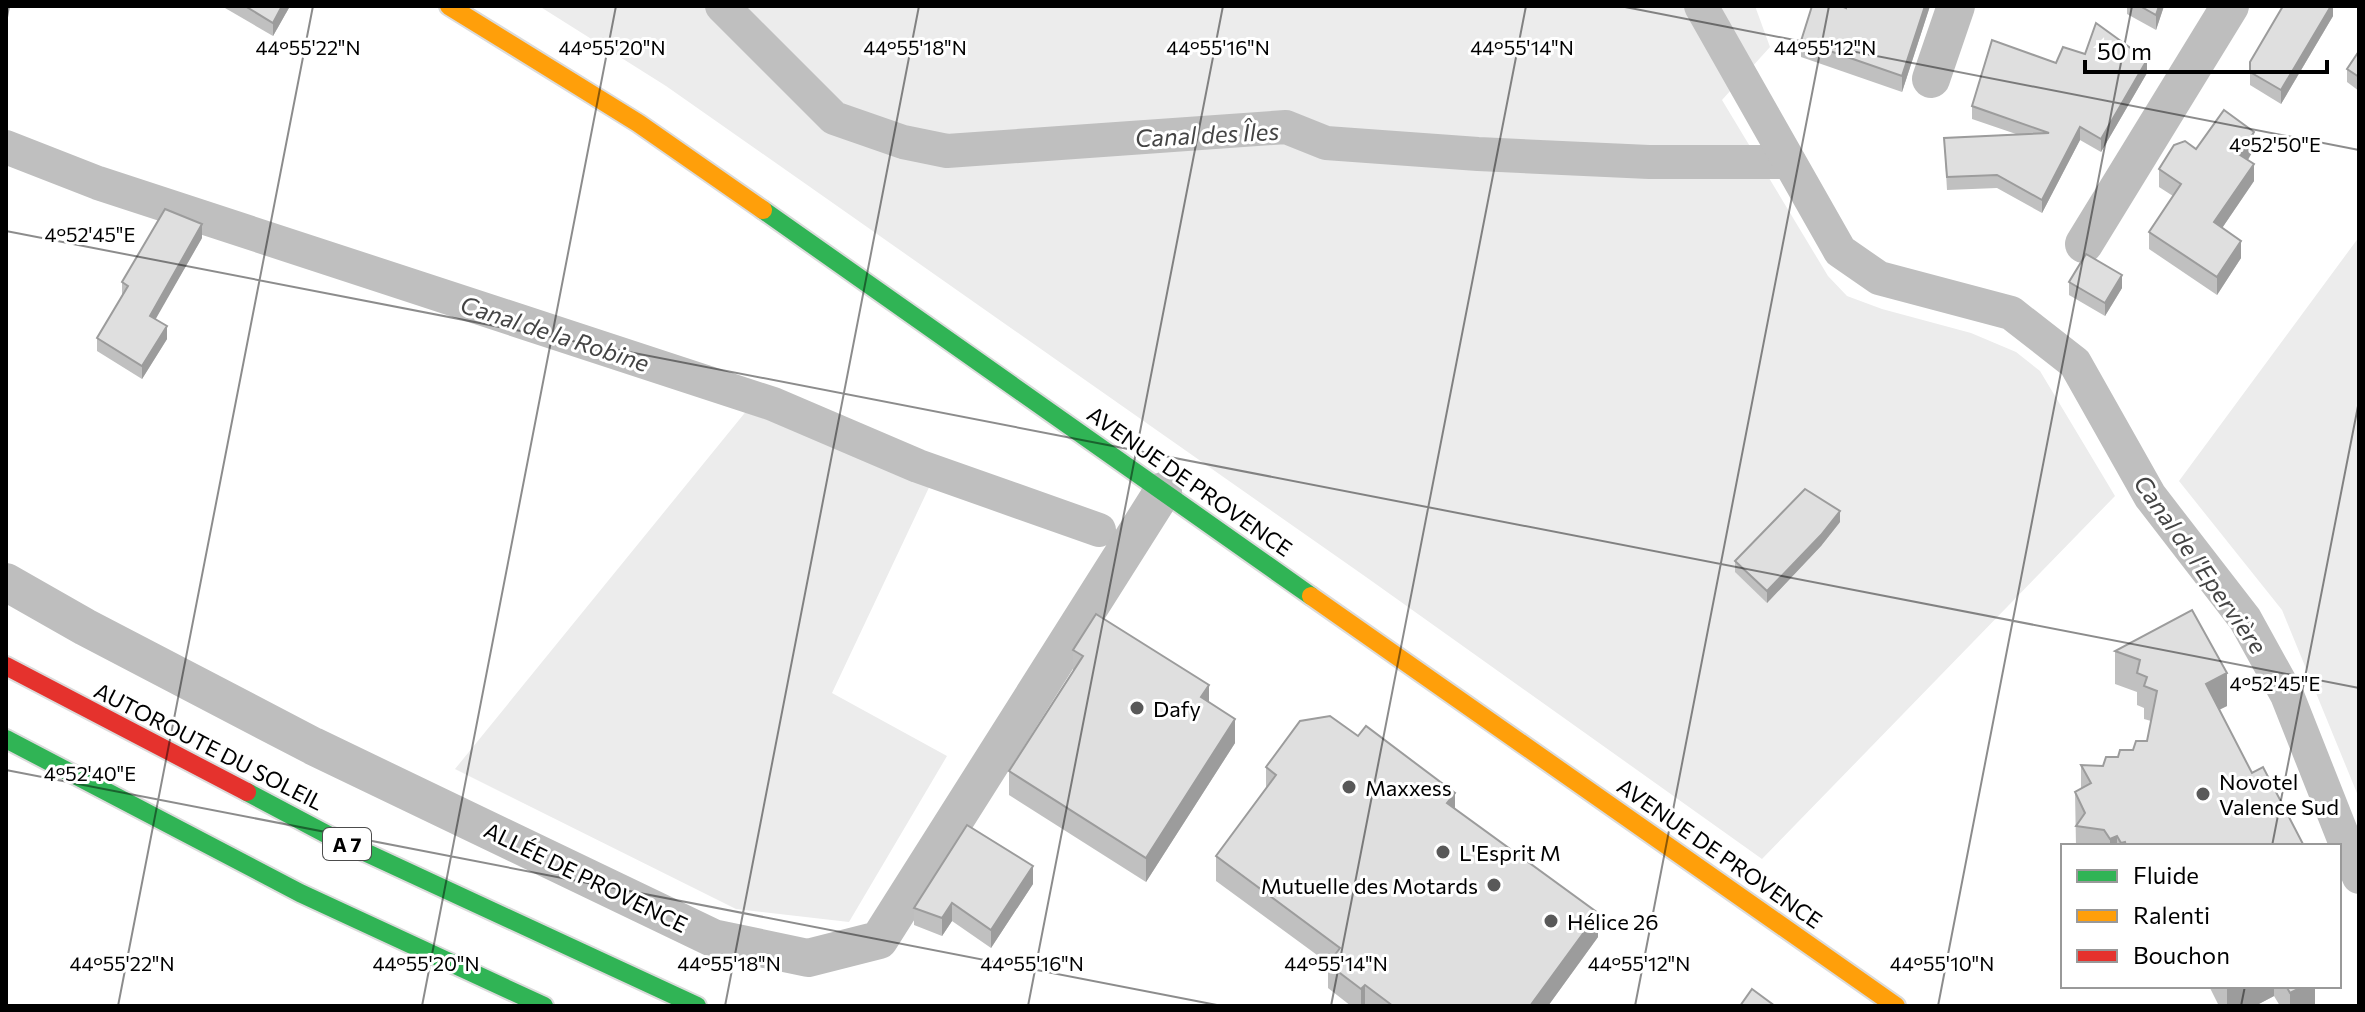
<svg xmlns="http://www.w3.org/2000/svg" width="2365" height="1012" viewBox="0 0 2365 1012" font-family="Commissioner,sans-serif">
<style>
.green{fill:#ececec}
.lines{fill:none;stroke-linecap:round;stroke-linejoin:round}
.canal{stroke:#bfbfbf;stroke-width:34}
.fast-casing{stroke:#dbdbdb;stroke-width:22}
.slow-casing{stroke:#dbdbdb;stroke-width:22}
.jam-casing{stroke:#dbdbdb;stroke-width:22}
.street{stroke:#bebebe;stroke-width:38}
.fast{stroke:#30b455;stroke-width:18}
.slow{stroke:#ff9f0a;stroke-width:18}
.jam{stroke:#e5322d;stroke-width:18}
.wall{fill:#c0c0c0}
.shaded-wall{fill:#9c9c9c}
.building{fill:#dfdfdf;stroke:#9c9c9c;stroke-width:2}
.ticks{fill:none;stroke:#000;stroke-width:2;stroke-opacity:0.45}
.poi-dot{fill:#595959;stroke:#fff;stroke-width:3}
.labels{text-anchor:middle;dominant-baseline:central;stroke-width:6;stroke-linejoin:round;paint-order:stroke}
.shield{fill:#fff;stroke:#4c4c4c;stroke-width:2}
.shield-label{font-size:20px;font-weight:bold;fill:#000}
.street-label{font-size:22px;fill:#000;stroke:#fff}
.poi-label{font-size:22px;fill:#000;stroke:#fff;text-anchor:start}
.water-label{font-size:24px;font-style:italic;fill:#444;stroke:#fff}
.ticks-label{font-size:20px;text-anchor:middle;fill:#000;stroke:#fff;stroke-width:6;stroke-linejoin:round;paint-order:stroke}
</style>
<rect width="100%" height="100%" fill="#fff"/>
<g class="green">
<polygon points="539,6 1755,6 1770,47 1722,100 1828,276 1847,296 1882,309 1971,333 2016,352 2040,371 2115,496 1762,859 1366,577 666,86"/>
<polygon points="2359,237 2359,798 2282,610 2179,481"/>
<polygon points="752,404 933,479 832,693 947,756 849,922 736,909 455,769"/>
</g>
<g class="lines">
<g class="canal">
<polyline points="722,6 834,118 903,142 947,151 1286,127 1326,143 1478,154 1649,162 1789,162"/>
<polyline points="1701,6 1840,251 1879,278 2011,313 2075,363 2150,496 2245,619 2287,695 2359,877"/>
<polyline points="6,147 98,183 773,404 918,466 1099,530"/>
</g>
<g class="fast-casing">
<g id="fast">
<polyline points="763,210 1311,596"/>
<polyline points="6,739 300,893 544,1006"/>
<polyline points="247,792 328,835 697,1006"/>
</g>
</g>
<g class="slow-casing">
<g id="slow">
<polyline points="449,6 638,123 763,210"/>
<polyline points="1311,596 1896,1006"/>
</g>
</g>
<g class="jam-casing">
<polyline id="jam" points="6,666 247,792"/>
</g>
<g class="street">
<polyline points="1931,79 1956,6"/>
<polyline points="2084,244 2230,6"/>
<polyline points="6,582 85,627 313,746 713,938 808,958 879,940 1163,491"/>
</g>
<use href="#fast" class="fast"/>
<use href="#slow" class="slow"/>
<use href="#jam" class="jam"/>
</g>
<g class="wall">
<polygon points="225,6 290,6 273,36 225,8"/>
<polygon points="1930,6 1902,92 1801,57 1801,41 1846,8"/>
<polygon points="2127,6 2164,6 2156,30 2127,14"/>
<polygon points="2333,6 2333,16 2281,104 2250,85 2250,62"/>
<polygon points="2359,51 2359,91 2347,82 2347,69"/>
<polygon points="2085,54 2147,73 2101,152 2080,140 2042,213 1997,188 1947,190 1944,138 2016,134 1972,119 1972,106 2056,63"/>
<polygon points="2196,149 2254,149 2248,160 2254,181 2222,228 2241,258 2217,295 2149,249 2149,232 2173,196 2159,187 2159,169"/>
<polygon points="202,238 155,319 167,339 142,379 97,351 97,338 122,296 122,282"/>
<polygon points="2069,282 2122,288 2105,316 2069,295"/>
<polygon points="1840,522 1821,546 1767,603 1735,572 1735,561"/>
<polygon points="2192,610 2227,706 2219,710 2252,773 2304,846 2076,846 2075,792 2081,788 2081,765 2103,766 2118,757 2133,750 2147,741 2151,721 2144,719 2144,708 2137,705 2137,692 2115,684 2115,651"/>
<polygon points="1073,650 1209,703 1235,743 1146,882 1009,795 1009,771 1073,671"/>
<polygon points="1266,767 1455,808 1598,937 1548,1006 1351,1006 1328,988 1328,963 1216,881 1216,856 1266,788"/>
<polygon points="1033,884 991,948 952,921 942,936 914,925 914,908"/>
<polygon points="2209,986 2315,986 2315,1006 2280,1006 2274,996 2255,1006 2219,1006"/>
</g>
<g class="shaded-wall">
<polygon points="282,6 290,6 273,36 273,23"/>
<polygon points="1925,6 1930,6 1902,92 1902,76"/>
<polygon points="2159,6 2164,6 2156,30 2156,15"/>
<polygon points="2331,6 2333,6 2333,16 2281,104 2281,90"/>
<polygon points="2147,60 2147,73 2101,152 2101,139"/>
<polygon points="2080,127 2080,140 2042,213 2042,200"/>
<polygon points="2254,132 2254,149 2240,173 2240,155"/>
<polygon points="2254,164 2254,181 2214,240 2214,222"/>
<polygon points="202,224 202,238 150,329 150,316"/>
<polygon points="2241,241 2241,258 2217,295 2217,277"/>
<polygon points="2122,275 2122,288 2105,316 2105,303"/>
<polygon points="167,326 167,339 142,379 142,366"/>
<polygon points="1840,511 1840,522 1821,546 1767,603 1767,591"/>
<polygon points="2227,673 2227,706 2206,716 2206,684"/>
<polygon points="1209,685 1209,709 1201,697"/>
<polygon points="1235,719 1235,743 1146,882 1146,858"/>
<polygon points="1455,793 1455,818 1447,803"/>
<polygon points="2117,836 2117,846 2110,846 2110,839"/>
<polygon points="1033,866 1033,884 991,948 991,930"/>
<polygon points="952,903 952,921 942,936 942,918"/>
<polygon points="1598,913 1598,937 1548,1006 1530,1006"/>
<polygon points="1365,985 1365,1006 1361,1006 1361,989"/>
<polygon points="2230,986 2274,986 2274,996 2255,1006 2227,1006 2227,988"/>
<polygon points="2304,986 2315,986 2315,1006 2290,1006 2290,993"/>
</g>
<g class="building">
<polygon points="245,6 282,6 273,23"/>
<polygon points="1812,6 1841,6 1846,8 1846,6 1925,6 1902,76 1801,41"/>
<polygon points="2140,6 2159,6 2156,15"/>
<polygon points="2283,6 2331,6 2281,90 2250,72 2250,62"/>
<polygon points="2096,23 2147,60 2101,139 2080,127 2042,200 1997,175 1947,177 1944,138 2049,133 1972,106 1992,40 2056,63 2063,47 2085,54"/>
<polygon points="2359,51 2359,77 2347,69"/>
<polygon points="2224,110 2254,132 2240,155 2254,164 2214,222 2241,241 2217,277 2149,232 2181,184 2159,169 2174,145 2185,141 2196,149"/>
<polygon points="165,209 202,224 150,316 167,326 142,366 97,338 128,286 122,282"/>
<polygon points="2086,254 2122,275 2105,303 2069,282"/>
<polygon points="1805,489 1840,511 1821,535 1767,591 1735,561"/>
<polygon points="2192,610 2227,673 2206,684 2252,773 2263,767 2304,846 2126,846 2125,842 2121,843 2117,836 2110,839 2104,830 2076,826 2085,813 2075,792 2091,783 2081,765 2103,766 2106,757 2118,757 2120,750 2133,750 2136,741 2147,741 2157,691 2144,686 2147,677 2137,673 2140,660 2115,651"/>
<polygon points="1096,614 1209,685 1201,697 1235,719 1146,858 1009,771 1083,656 1073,650"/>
<polygon points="1330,716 1358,736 1366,726 1455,793 1447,803 1598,913 1530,1006 1393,1006 1365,985 1361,989 1328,964 1340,948 1216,856 1276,775 1266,767 1300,721"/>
<polygon points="967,825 1033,866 991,930 952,903 942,918 914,908"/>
<polygon points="2286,986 2304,986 2290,993"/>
<polygon points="1752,989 1775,1006 1740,1006"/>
</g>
<path class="ticks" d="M1620,6L2359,150M6,23L9,6M6,231L2359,688M6,770L1222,1006M2272,846L2359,401M118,1006L313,6M422,1006L616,6M725,1006L919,6M1028,1006L1223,6M1331,1006L1526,6M1635,1006L1829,6M1938,1006L2132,6M2241,1006L2245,986"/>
<g class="poi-dot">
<circle cx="1137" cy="708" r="8"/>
<circle cx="1349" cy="787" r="8"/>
<circle cx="2203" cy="794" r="8"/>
<circle cx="1443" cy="852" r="8"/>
<circle cx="1494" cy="885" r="8"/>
<circle cx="1551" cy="921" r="8"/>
</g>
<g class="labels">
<rect class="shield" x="323" y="828" width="48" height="32" rx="6"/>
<g class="shield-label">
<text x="347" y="844">A 7</text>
</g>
<g class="street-label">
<text transform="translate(1190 481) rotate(35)">AVENUE DE PROVENCE</text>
<text transform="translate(209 746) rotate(27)">AUTOROUTE DU SOLEIL</text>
<text transform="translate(1720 853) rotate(35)">AVENUE DE PROVENCE</text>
<text transform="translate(586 877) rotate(26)">ALLÉE DE PROVENCE</text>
</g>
<g class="poi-label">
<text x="1153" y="708">Dafy</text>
<text x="2219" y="781">Novotel<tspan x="2219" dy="25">Valence Sud</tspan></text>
<text x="1365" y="787">Maxxess</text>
<text x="1459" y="852">L'Esprit M</text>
<text x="1478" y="885" text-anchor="end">Mutuelle des Motards</text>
<text x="1567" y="921">Hélice 26</text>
</g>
<g class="water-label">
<text transform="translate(1207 134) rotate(-3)">Canal des Îles</text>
<text transform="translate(555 333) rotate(18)">Canal de la Robine</text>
<text transform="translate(2201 564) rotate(55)">Canal de l'Epervière</text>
</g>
</g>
<g class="ticks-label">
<text x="308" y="55">44°55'22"N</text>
<text x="612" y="55">44°55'20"N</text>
<text x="915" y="55">44°55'18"N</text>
<text x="1218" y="55">44°55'16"N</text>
<text x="1522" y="55">44°55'14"N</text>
<text x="1825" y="55">44°55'12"N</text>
<text x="2275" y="152">4°52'50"E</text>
<text x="90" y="242">4°52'45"E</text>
<text x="2275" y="691">4°52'45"E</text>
<text x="90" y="781">4°52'40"E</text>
<text x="122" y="971">44°55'22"N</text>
<text x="426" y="971">44°55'20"N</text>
<text x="729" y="971">44°55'18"N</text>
<text x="1032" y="971">44°55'16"N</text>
<text x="1336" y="971">44°55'14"N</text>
<text x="1639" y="971">44°55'12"N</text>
<text x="1942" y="971">44°55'10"N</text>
</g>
<rect width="2365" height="1012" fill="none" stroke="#000000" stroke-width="16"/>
<rect x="2061" y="844" width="280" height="144" fill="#ffffff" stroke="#999999" stroke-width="2"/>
<rect x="2077" y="870" width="40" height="12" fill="#30b455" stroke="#999999" stroke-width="2"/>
<text x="2133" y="884" font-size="24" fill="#000000">Fluide</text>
<rect x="2077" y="910" width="40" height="12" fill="#ff9f0a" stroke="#999999" stroke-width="2"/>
<text x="2133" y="924" font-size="24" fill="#000000">Ralenti</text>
<rect x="2077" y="950" width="40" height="12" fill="#e5322d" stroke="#999999" stroke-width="2"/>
<text x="2133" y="964" font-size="24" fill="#000000">Bouchon</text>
<path d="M2085 60v12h242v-12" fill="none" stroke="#000000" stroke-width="4"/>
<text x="2097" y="60" font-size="24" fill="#000000" stroke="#ffffff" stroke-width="6" paint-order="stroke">50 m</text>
</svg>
